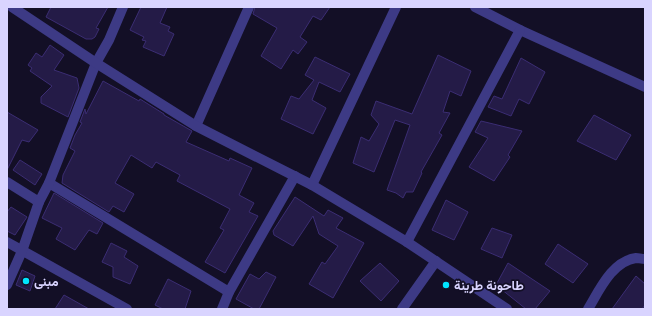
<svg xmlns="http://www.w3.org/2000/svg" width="652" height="316" viewBox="0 0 652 316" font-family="'Public Sans',Vazirmatn,sans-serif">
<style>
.building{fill:#241b47;stroke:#3b2d73}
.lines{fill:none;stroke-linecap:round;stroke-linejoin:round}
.minor{stroke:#3d3a85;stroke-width:10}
.tertiary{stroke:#3d3a85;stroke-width:10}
.poi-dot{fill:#00e5ff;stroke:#130f26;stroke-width:1.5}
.labels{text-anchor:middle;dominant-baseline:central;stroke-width:3.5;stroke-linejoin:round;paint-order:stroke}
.poi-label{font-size:13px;font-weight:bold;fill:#d9d4ff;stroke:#130f26;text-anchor:start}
</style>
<rect width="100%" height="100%" fill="#130f26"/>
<g class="building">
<polygon points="51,7 108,7 96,28 99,29 95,37 92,39 86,39 46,17"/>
<polygon points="141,7 167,7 160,23 170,27 168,31 174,34 164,56 143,47 146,41 142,40 144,37 130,30"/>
<polygon points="255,7 330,7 321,20 313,16 300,37 307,42 298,54 293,50 281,69 261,56 277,28 253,14"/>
<polygon points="50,45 64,55 54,70 77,78 79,88 68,117 41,103 41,97 52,86 30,71 32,68 28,65 36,53 42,57"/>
<polygon points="438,55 471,71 461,96 450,91 443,112 450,113 439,133 442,135 421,172 422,173 413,192 406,192 403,198 396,193 387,190 410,125 395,120 374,172 353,163 361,137 369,141 379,124 371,115 376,101 412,114"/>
<polygon points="315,57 350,74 340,92 319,82 312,100 326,108 313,134 281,119 291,96 299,99 314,80 305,75"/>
<polygon points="521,58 545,72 529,104 519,99 511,116 488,107 494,96 502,99"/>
<polygon points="103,81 139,101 140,99 164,114 164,115 192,131 186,142 229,161 230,158 252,168 239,195 254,203 249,212 258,216 225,273 205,262 224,230 220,228 230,209 177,181 180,175 156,162 152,168 131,155 115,183 134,194 124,212 113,206 109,212 62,183 63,175 75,151 70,148 75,135 82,123 80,122 85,109 86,114"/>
<polygon points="7,112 38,130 29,142 22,140 7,170"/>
<polygon points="594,115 631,135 616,160 577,141"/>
<polygon points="481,121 522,131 508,155 510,157 494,181 469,167 488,138 475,132"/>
<polygon points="20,160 42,174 35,185 13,170"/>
<polygon points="54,193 103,223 97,234 89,230 75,250 56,239 62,228 42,218"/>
<polygon points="295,197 324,216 328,210 343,218 336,228 364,243 333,298 309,284 322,262 325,264 338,246 319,234 313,216 293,246 274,235 273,231"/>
<polygon points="446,200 468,212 454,240 432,230"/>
<polygon points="11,207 27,217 15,235 7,231 7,212"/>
<polygon points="492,228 512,235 502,258 481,249"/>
<polygon points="111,243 127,251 124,257 138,266 130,284 113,277 113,267 102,262"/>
<polygon points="558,244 588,264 573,283 545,264"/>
<polygon points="380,263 399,281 381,301 360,281"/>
<polygon points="508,263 550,291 535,309 526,309 496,285"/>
<polygon points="22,270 35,276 30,291 16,285"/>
<polygon points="266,272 276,277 259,309 254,309 236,299 250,274 259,279"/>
<polygon points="636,276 645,284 645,305 642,309 612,309"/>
<polygon points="168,279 191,291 185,309 163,309 155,305"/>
<polygon points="64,295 89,309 55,309"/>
</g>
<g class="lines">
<g class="minor">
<polyline points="475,7 520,30 645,87"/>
<polyline points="196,126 249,7"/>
<polyline points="7,182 39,202"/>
<polyline points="49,183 229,292"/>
<polyline points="312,185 396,7"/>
<polyline points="7,242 127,309"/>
<polyline points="407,242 520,30"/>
<polyline points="7,285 22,251 39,202 49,183 96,63 109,40 123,7"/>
<polyline points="222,309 229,292 295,176"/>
<polyline points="402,309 436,261"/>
<path d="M588,309C599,291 612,261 636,258C638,258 642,259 645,259"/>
</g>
<polyline class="tertiary" points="12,7 96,63 196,126 312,185 407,242 507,309"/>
</g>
<g class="poi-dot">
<circle cx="26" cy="281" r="4"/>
<circle cx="446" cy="285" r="4"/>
</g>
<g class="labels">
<g class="poi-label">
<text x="34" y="281">مبنى</text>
<text x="454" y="285">طاحونة طرينة</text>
</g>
</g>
<rect width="652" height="316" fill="none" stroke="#d9d4ff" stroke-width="16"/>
</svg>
